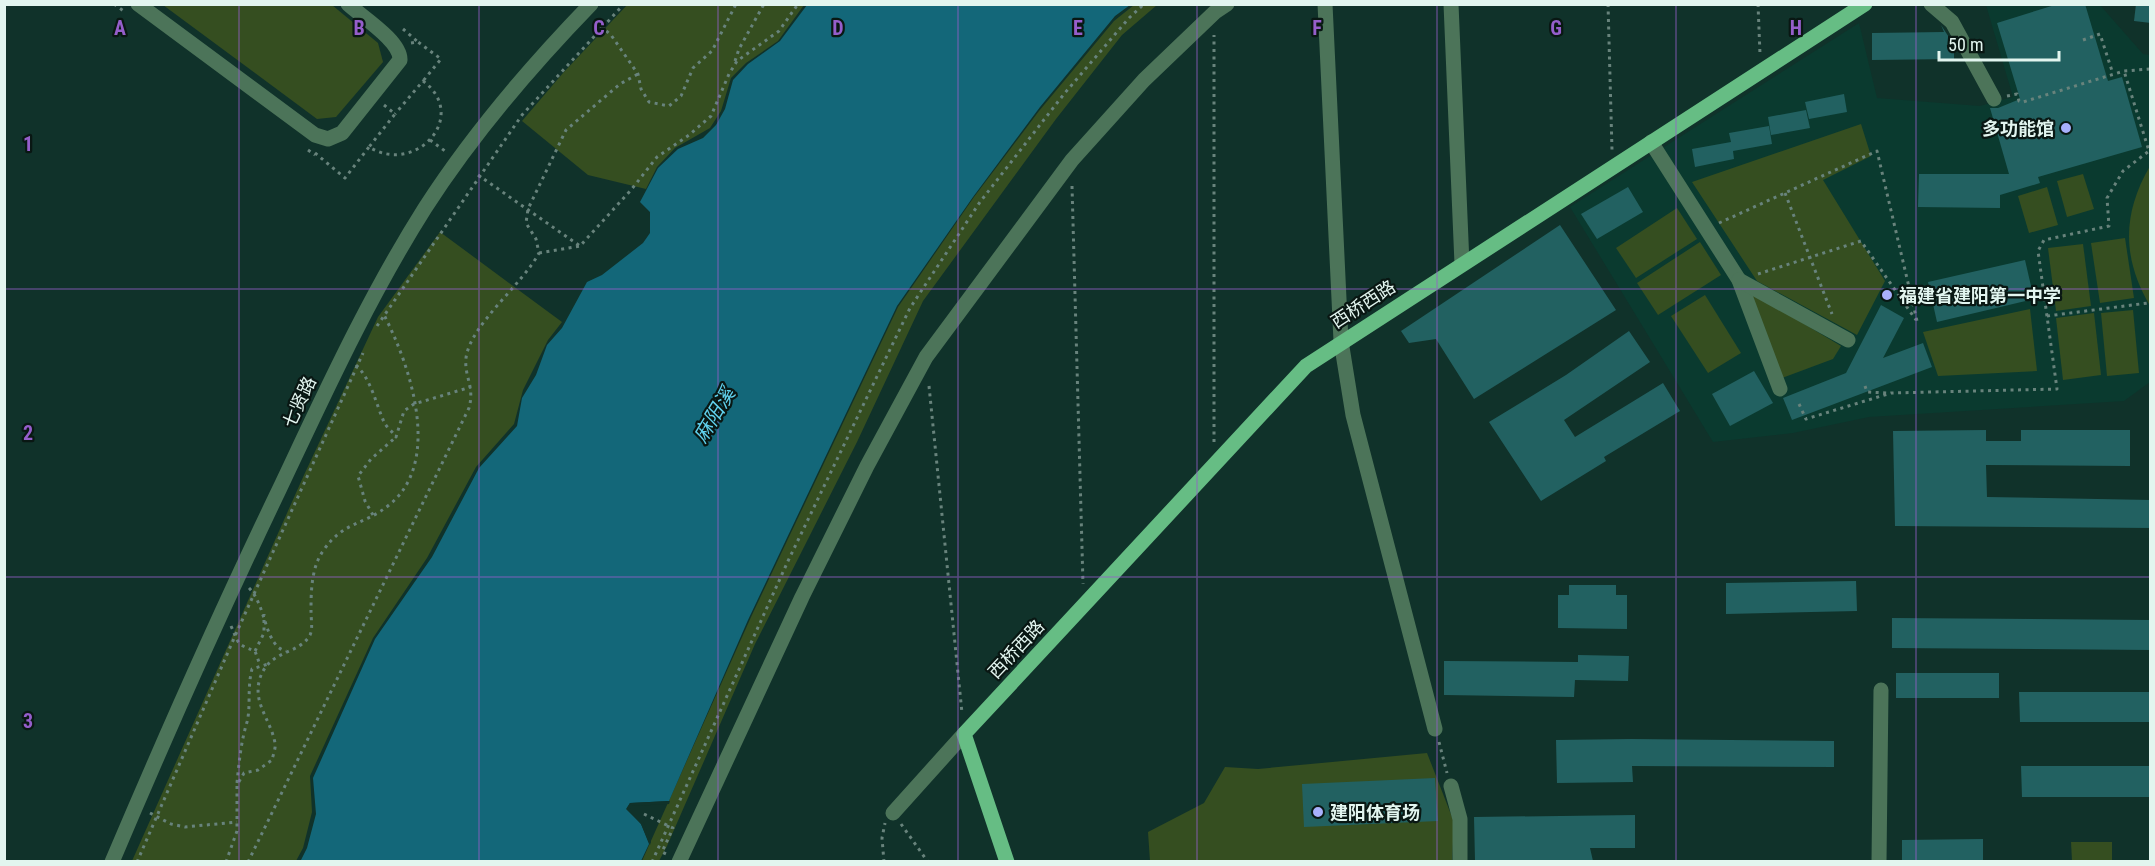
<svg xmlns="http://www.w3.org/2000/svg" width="2155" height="866" viewBox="0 0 2155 866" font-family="'Roboto Condensed','Noto Sans SC',sans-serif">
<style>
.built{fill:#0a3a2f}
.green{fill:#354e20}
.water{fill:#136779}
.pier{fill:#10322a}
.building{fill:#226161}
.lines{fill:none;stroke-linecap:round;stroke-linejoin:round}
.path{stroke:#68837c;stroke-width:3;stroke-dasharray:3 4.5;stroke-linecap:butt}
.minor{stroke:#4c7459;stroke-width:15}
.major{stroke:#66bd84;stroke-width:15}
.grid{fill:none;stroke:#955ecb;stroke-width:1.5;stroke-opacity:0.55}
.poi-dot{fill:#a8b0fc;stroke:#091713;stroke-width:2}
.labels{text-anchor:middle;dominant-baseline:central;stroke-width:4.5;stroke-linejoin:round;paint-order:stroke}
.poi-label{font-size:18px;font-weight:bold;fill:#e2f5ef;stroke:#091713;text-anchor:start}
.street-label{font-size:18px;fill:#e2f5ef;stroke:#091713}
.water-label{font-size:20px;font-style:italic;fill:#61d2ee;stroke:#091713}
.grid-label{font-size:20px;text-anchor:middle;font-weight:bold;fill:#955ecb;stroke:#091713;stroke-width:4.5;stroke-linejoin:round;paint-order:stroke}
</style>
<rect width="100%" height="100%" fill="#10322a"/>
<polygon class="built" points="1986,5 2100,5 2143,54 2150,55 2150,382 2124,401 1869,417 1793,433 1713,442 1570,207 1859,23 1877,98 1980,106 2013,97"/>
<g class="green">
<polygon points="628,4 804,5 778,41 746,63 731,78 721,111 710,128 675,148 657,167 646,189 588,175 522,121 563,73"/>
<polygon points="163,5 332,5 378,43 383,62 336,117 317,119"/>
<polygon points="1134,5 1157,5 1122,35 1056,119 923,301 857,442 755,644 667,846 659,861 642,861 751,617 898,307 974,197 1039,111 1114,21"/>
<polygon points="1861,124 1871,156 1823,180 1885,281 1857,335 1757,281 1692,182"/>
<path d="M2150,166V306C2122,258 2122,214 2150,166Z"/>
<polygon points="2083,174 2094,209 2067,217 2057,181"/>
<polygon points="2047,187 2058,225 2029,233 2018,196"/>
<polygon points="1677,208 1697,239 1636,278 1616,248"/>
<polygon points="440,232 562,322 548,340 523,390 514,424 476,467 427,558 373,638 310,776 312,812 303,848 296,861 132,861 304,475 378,317"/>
<polygon points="2125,238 2134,298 2100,303 2091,243"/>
<polygon points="1700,242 1721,275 1658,315 1637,283"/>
<polygon points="2083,244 2091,306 2056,311 2048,248"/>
<polygon points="1749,291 1841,346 1833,359 1782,378"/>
<polygon points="1705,295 1741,353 1708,373 1671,316"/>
<polygon points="2030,309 2037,371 1938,376 1923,332"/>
<polygon points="2133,310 2139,373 2107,376 2101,313"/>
<polygon points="2094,313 2101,375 2063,380 2056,318"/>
<polygon points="1427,753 1454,822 1452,862 1150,861 1148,832 1204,803 1225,767 1258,769"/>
<polygon points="2071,842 2112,842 2112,861 2072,861"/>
</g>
<polygon class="water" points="807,5 1130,5 1115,16 1040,107 973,197 897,306 748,620 669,801 630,803 627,808 641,824 649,844 641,861 300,862 307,848 316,814 313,778 375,639 432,557 479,468 517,426 522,398 536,375 547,345 562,328 587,282 602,275 643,243 650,233 650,212 640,202 658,168 678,149 703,138 716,125 725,109 733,80 748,64 780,41"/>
<polygon class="pier" points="670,801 669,804 632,806 630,808 644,823 651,842 650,845 641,824 626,809 630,803"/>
<g class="building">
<polygon points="2058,4 2085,4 2108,81 2122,77 2142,147 2038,177 2040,183 2000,195 2000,208 1918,207 1919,174 2009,174 1990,108 1998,108 2020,99 1997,23"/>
<polygon points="2136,4 2151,4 2151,23 2134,21"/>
<polygon points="1941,25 1954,45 1954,59 1872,60 1872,33 1944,32"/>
<polygon points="1844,94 1847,112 1809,119 1805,102"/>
<polygon points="1806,110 1810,128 1771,135 1768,117"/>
<polygon points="1769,126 1772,144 1733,151 1734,159 1695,167 1692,149 1731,142 1729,133"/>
<polygon points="1628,187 1643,212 1597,239 1581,214"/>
<polygon points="1560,225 1616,310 1474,399 1436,339 1409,343 1401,331"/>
<polygon points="2025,260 2034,299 1937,322 1928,282"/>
<polygon points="1881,305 1904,318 1883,358 1923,343 1932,367 1792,420 1783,398 1846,373"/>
<polygon points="1629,331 1650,362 1564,420 1575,437 1663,383 1680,411 1604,457 1606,461 1541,501 1489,422 1566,375"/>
<polygon points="1754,371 1773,403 1730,426 1712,394"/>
<polygon points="1986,430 1986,441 2021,441 2021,430 2130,430 2130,466 1986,465 1987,497 2151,500 2151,528 1895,526 1893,431"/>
<polygon points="1856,581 1857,611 1726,614 1726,583"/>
<polygon points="1569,585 1616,585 1616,595 1627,595 1627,629 1558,628 1558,595 1569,595"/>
<polygon points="1892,618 2151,620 2151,650 1892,648"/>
<polygon points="1578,655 1629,656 1628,681 1575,680 1574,697 1444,695 1444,661 1578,662"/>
<rect x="1896" y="673" width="103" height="25"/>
<polygon points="2019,692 2151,692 2151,722 2020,722"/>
<polygon points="1632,739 1834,741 1834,767 1632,766 1633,782 1557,783 1556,740"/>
<polygon points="2021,766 2151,766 2151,797 2022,797"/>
<polygon points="1435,778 1438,821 1304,827 1302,784"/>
<polygon points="1635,815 1635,848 1590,848 1593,861 1475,861 1474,817"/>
<polygon points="1983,839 1983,861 1902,861 1902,840"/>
</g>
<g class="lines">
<g class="path">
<polyline points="114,4 125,12"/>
<polyline points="1608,4 1612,150"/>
<polyline points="1758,4 1760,54"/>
<polyline points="595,21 611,35 638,74 641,89 649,102 669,106 681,96 693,68 712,51 736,4"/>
<polyline points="403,29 418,42"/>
<polyline points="2083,40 2100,34 2113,74"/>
<polyline points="411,43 418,42 441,59 423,81"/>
<polyline points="735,61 739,49 764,4"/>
<polyline points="2007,96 2017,94 2019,101 2023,102 2124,71 2150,69"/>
<path d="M384,105L395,114L369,147C416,176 470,116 423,81L395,114"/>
<polyline points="430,140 445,151"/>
<polyline points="308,150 315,155"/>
<polyline points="315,153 345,178 369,147"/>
<polyline points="478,175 580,246 631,190 657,157 689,135 711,116 729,74 737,61 779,31 798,4"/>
<polyline points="1072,186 1083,584"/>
<polyline points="1785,193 1832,314"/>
<polyline points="1719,223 1877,151 1917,321"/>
<polyline points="539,253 580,246"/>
<polyline points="1758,274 1861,241 1916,320"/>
<polyline points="2047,316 2148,303"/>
<polyline points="377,326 522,115 624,4"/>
<path d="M356,365C371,379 376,404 384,422C386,427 393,432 396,437L404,411L414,404L471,387"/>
<polyline points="929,386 962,713"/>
<polyline points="1865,386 1867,392 1887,393"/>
<polyline points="1799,404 1806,419 1891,393 2057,389 2038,251 2044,240 2109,226 2107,198 2123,171 2149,151 2124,71"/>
<polyline points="1214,442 1214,35"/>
<polyline points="373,515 365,501 358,476 371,459 396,437"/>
<path d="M249,588C267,606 264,646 286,651"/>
<path d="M231,626C239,644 236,644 255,651L260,665"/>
<polyline points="255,651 264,633 264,614"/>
<polyline points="1439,742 1447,773"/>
<path d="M237,783C239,762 241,742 247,722C251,707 247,688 252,669L268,664"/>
<polyline points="150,813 171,824 185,827 237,822"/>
<polyline points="644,814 673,828 662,852 666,854"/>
<polyline points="901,824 928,862"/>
<polyline points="137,862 235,636 363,353"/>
<path d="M226,862L237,831V785L244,773L258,770L272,760C273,755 276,748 275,743C271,720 252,703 260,678C270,649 299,655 310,635C313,629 311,619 311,612C311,593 311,568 323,551C343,521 365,525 389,505C443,462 410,365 384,315"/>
<path d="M248,862L469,408C475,386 464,377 466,358C470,325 522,285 539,253L536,239L526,223L528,209L566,130L620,84L638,74"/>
<polyline points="652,862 788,561 910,308 980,202 1064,94 1129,18 1144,4"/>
<polyline points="884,862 882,838 885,823"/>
</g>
<g class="minor">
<path d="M138,4L315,135L328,139L342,133L400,60C401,41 362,17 348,4"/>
<polyline points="1325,4 1341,341 1353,415 1435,729"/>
<polyline points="1451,4 1462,264"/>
<polyline points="1931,4 1952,22 1994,99"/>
<polyline points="1651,142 1739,280 1780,389"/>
<polyline points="1739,280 1848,340"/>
<polyline points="1451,786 1460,819 1460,862"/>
<polyline points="893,813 964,734"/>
<path d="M112,862C165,737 220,613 279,490C324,395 368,298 425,208C472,135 530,67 591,4"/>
<polyline points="679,862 802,597 867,466 926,357 1072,160 1144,80 1215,12 1227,4"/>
<polyline points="1879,862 1881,690"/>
</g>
<polyline class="major" points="1007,862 964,734 1306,366 1865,4"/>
</g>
<path class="grid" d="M239,4V862M479,4V862M718,4V862M958,4V862M1197,4V862M1437,4V862M1676,4V862M1916,4V862M4,289H2150M4,577H2150"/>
<g class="poi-dot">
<circle cx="2066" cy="128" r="6"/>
<circle cx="1887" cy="295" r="6"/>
<circle cx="1318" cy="812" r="6"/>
</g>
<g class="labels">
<g class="poi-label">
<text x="2054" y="128" text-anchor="end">多功能馆</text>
<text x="1899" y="295">福建省建阳第一中学</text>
<text x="1330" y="812">建阳体育场</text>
</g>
<g class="street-label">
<text transform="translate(1363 304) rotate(-33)">西桥西路</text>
<text transform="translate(299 402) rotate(-65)">七贤路</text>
<text transform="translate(1016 649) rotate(-47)">西桥西路</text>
</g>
<g class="water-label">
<text transform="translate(714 415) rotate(-59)">麻阳溪</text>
</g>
</g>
<g class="grid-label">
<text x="120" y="35">A</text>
<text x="359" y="35">B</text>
<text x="599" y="35">C</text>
<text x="838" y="35">D</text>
<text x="1078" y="35">E</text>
<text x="1317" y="35">F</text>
<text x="1556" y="35">G</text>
<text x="1796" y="35">H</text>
<text x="28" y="151">1</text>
<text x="28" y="440">2</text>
<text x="28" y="728">3</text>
</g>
<rect width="2155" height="866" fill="none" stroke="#e2f5ef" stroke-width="12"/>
<path d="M1939 51v9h120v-9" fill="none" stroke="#e2f5ef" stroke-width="3"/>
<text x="1948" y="51" font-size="18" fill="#e2f5ef" stroke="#091713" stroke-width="4.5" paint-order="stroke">50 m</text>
</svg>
